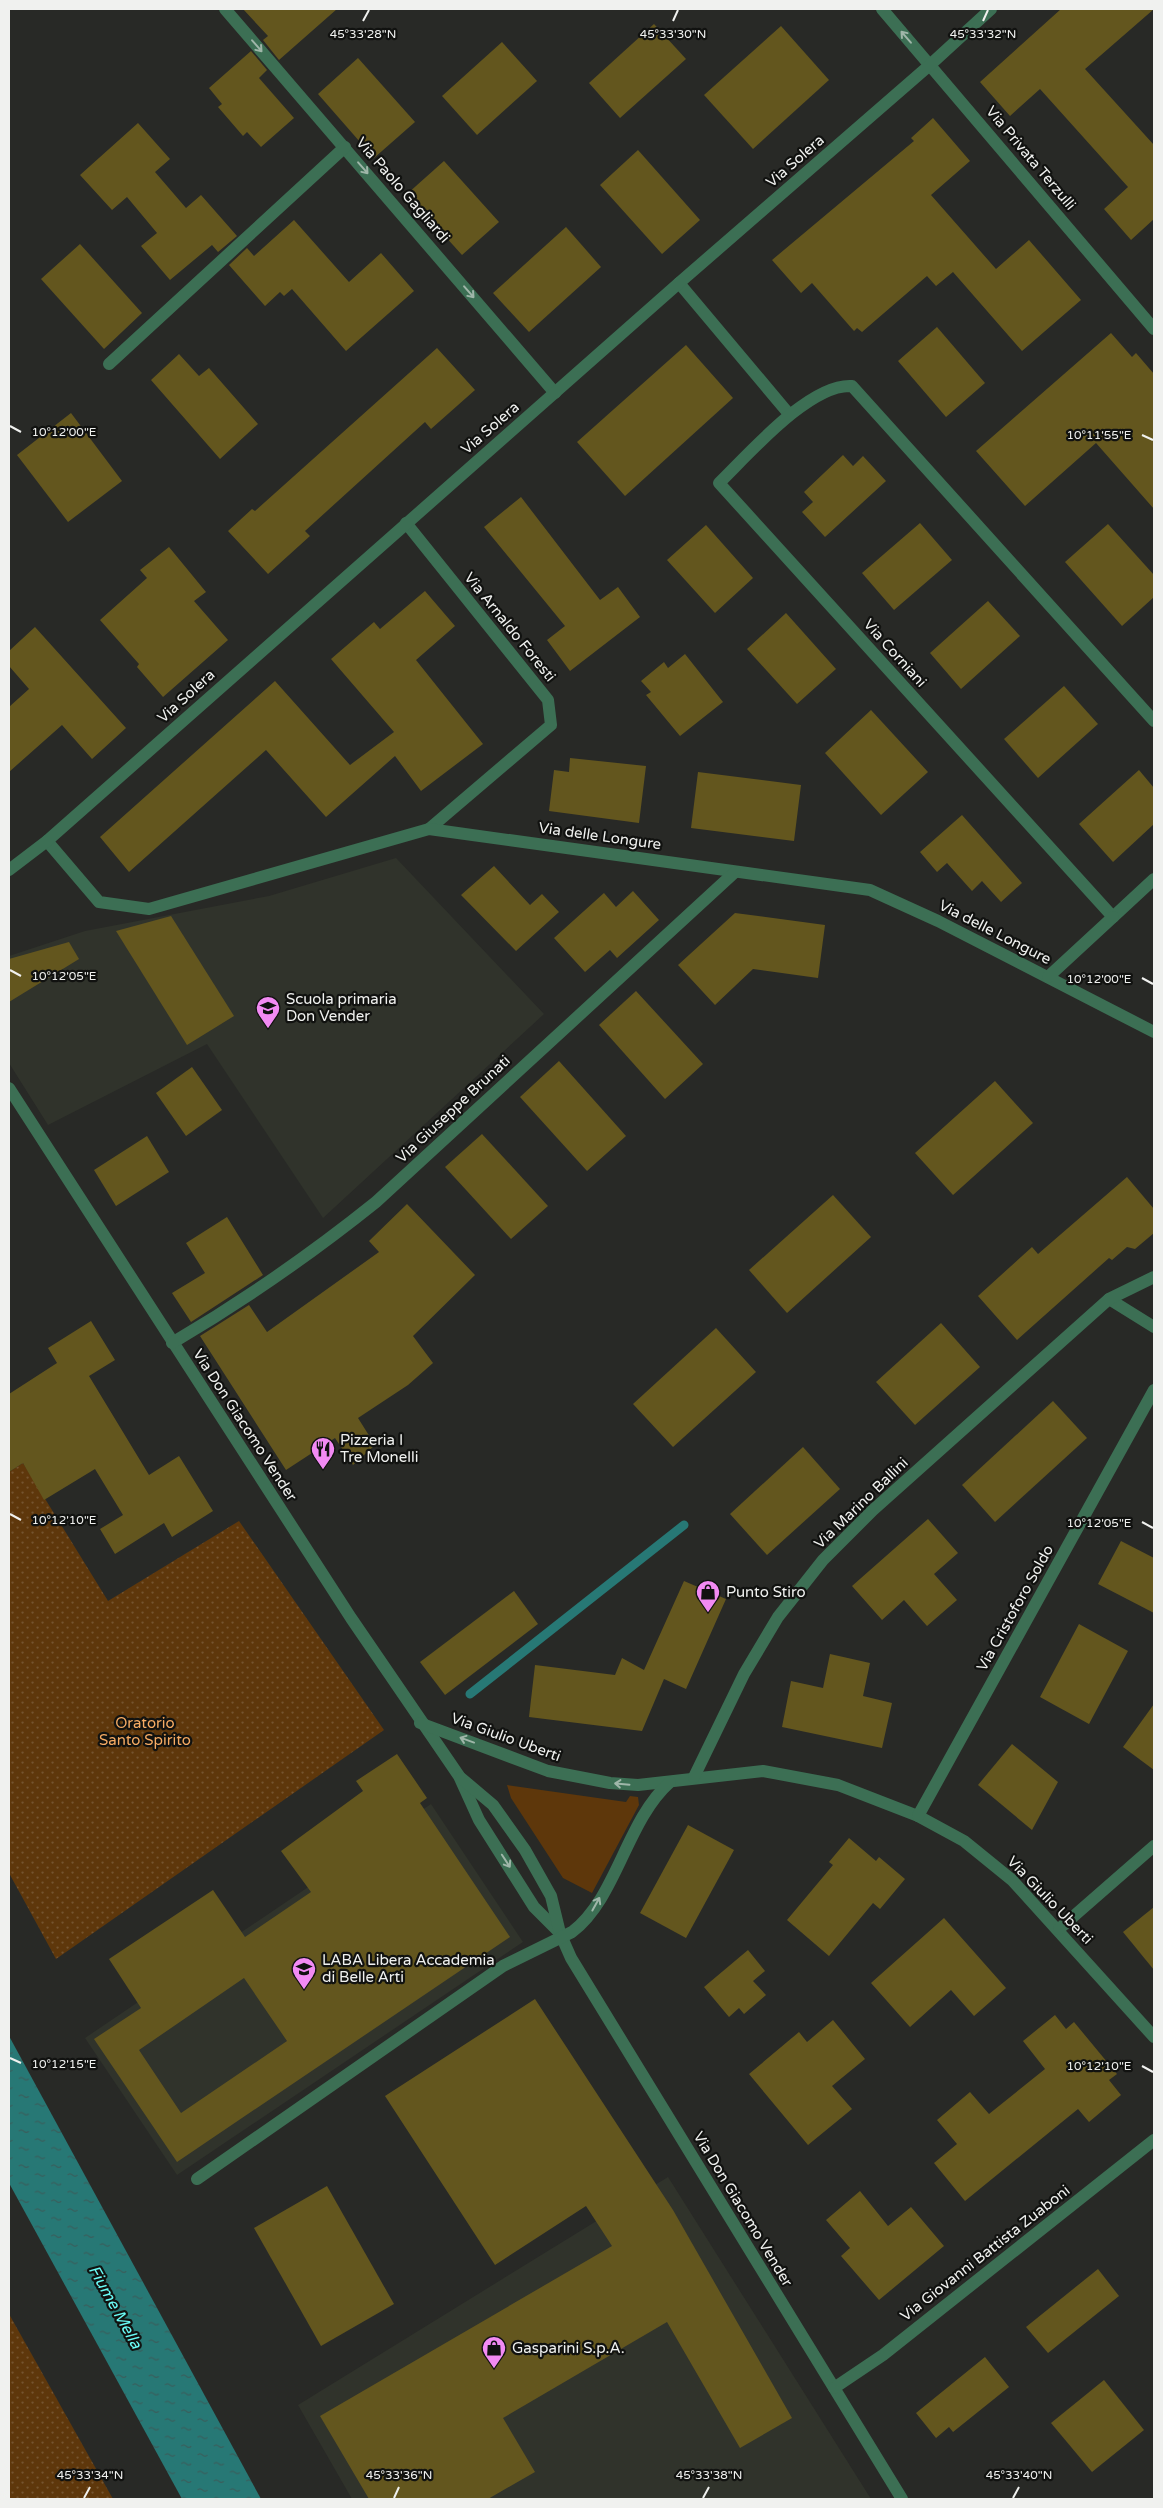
<svg xmlns="http://www.w3.org/2000/svg" width="1163" height="2508" viewBox="0 0 1163 2508" font-family="'Varela Round',sans-serif">
<style>
.built{fill:#30332b}
.grass{fill:#5e370b}
.park{fill:url(#park-dots)}
.water{fill:url(#water-ripples)}
.lines{fill:none;stroke-linecap:round;stroke-linejoin:round}
.stream{stroke:#277875;stroke-width:9}
.building{fill:#63561e;fill-rule:evenodd}
.minor{stroke:#3c6f54;stroke-width:12}
.oneway{stroke:#9fb6a9}
.ticks{fill:none;stroke:#f0f1ef;stroke-width:2}
.labels{text-anchor:middle;dominant-baseline:central;stroke-width:4.5;stroke-linejoin:round;paint-order:stroke}
.street-label{font-size:15px;fill:#f0f1ef;stroke:#111210}
.poi-label{font-size:15px;fill:#f0f1ef;stroke:#111210;text-anchor:start}
.park-label{font-size:15px;fill:#f7ac64;stroke:#111210}
.water-label{font-size:16px;font-style:italic;fill:#6afcf7;stroke:#111210}
.ticks-label{font-size:12px;text-anchor:middle;fill:#f0f1ef;stroke:#111210;stroke-width:4.5;stroke-linejoin:round;paint-order:stroke}
</style>
<defs>
<pattern id="park-dots" width="8" height="8" patternUnits="userSpaceOnUse" patternTransform="scale(1.25)"><rect width="8" height="8" fill="#5e370b"/><path d="M2 2h.1M6 6h.1" fill="none" stroke="#75542f" stroke-width="1.8" stroke-linecap="round"/></pattern>
<pattern id="water-ripples" width="26" height="14" patternUnits="userSpaceOnUse" patternTransform="scale(1.25)"><rect width="26" height="14" fill="#277875"/><path d="M2 4q2-2 4 0t4 0M15 11q2-2 4 0t4 0" fill="none" stroke="#395e5c"/></pattern>
</defs>
<rect width="100%" height="100%" fill="#282926"/>
<g class="built">
<polygon points="396,858 544,1014 323,1218 207,1044 48,1125 9,1063 9,956 85,931 269,896"/>
<polygon points="431,1804 523,1942 177,2175 85,2038"/>
<polygon points="668,2177 871,2499 352,2499 298,2405"/>
</g>
<polygon class="grass" points="507,1785 626,1802 630,1796 638,1797 639,1805 592,1893 563,1878 511,1798"/>
<g class="park">
<polygon points="23,1463 108,1601 239,1521 384,1730 56,1959 9,1873 9,1472"/>
<polygon points="9,2314 113,2499 9,2499"/>
</g>
<polygon class="water" points="9,2036 261,2499 182,2499 9,2183"/>
<g class="lines">
<polyline class="stream" points="470,1694 684,1525"/>
</g>
<g class="building">
<polygon points="243,9 337,9 279,60 263,40 268,36"/>
<polygon points="1061,9 1154,9 1085,69 1154,145 1154,219 1131,240 1104,209 1128,187 1040,89 1010,116 980,82"/>
<polygon points="654,24 686,59 620,118 589,83"/>
<polygon points="781,26 829,80 753,149 704,95"/>
<polygon points="502,42 537,81 477,135 442,96"/>
<polygon points="251,51 267,70 259,78 294,118 261,147 247,132 243,136 218,107 222,104 209,88"/>
<polygon points="358,58 415,122 374,158 318,94"/>
<polygon points="933,118 970,161 931,195 996,269 1029,240 1081,300 1022,351 953,272 936,286 927,276 862,332 857,328 854,331 812,283 801,293 772,260 914,141 911,138"/>
<polygon points="138,123 170,159 155,172 186,208 201,195 237,236 218,252 212,245 170,280 141,246 157,233 127,197 112,210 80,175"/>
<polygon points="638,150 700,220 662,254 600,185"/>
<polygon points="444,161 499,222 462,255 407,194"/>
<polygon points="294,220 349,282 381,253 414,291 346,351 292,289 284,296 280,292 265,306 229,265 247,248 254,256"/>
<polygon points="566,227 601,267 529,332 493,293"/>
<polygon points="80,244 142,313 104,349 41,279"/>
<polygon points="937,327 985,383 946,417 898,361"/>
<polygon points="1111,333 1132,357 1136,353 1154,374 1154,509 1096,443 1025,506 976,451"/>
<polygon points="686,345 733,398 625,496 577,442"/>
<polygon points="437,348 475,390 431,429 425,422 305,531 310,536 268,574 228,531 252,509 255,511"/>
<polygon points="179,354 199,376 209,368 258,424 220,459 151,380"/>
<polygon points="71,413 122,481 68,522 17,455"/>
<polygon points="843,455 853,466 863,456 886,481 825,537 802,512 813,502 804,492"/>
<polygon points="521,497 600,600 618,587 640,617 570,671 547,640 565,626 484,527"/>
<polygon points="920,523 952,560 894,610 862,573"/>
<polygon points="1108,524 1154,575 1154,597 1122,626 1065,562"/>
<polygon points="706,525 753,578 715,613 667,560"/>
<polygon points="169,547 206,592 194,601 228,640 163,697 137,667 139,664 100,620 147,578 140,570"/>
<polygon points="425,591 455,626 416,660 483,744 421,791 395,756 326,817 266,750 129,872 100,837 275,681 350,765 394,732 331,659 374,622 380,629"/>
<polygon points="988,601 1020,636 961,689 930,653"/>
<polygon points="786,613 836,669 797,704 747,649"/>
<polygon points="35,627 126,728 92,759 62,725 9,772 9,707 29,689 9,666 9,651"/>
<polygon points="685,654 723,702 680,736 646,695 651,692 641,681 664,662 668,668"/>
<polygon points="1064,686 1098,724 1038,778 1004,739"/>
<polygon points="871,710 928,772 881,815 825,753"/>
<polygon points="570,758 646,766 639,823 549,811 554,770 569,772"/>
<polygon points="1139,770 1154,788 1154,824 1113,862 1079,824"/>
<polygon points="698,772 801,785 794,841 691,828"/>
<polygon points="962,815 1022,883 1001,902 982,881 972,891 947,863 937,872 920,852"/>
<polygon points="494,866 530,905 542,894 559,912 516,951 461,895"/>
<polygon points="633,891 659,920 617,958 610,950 585,972 554,938 604,893 616,907"/>
<polygon points="735,913 825,925 818,978 753,969 715,1005 678,965"/>
<polygon points="171,916 234,1016 187,1045 116,931"/>
<polygon points="69,942 79,959 9,1002 9,959"/>
<polygon points="636,991 703,1064 665,1099 599,1025"/>
<polygon points="559,1061 626,1136 587,1171 520,1097"/>
<polygon points="192,1067 222,1110 186,1136 156,1093"/>
<polygon points="995,1081 1033,1123 953,1195 915,1153"/>
<polygon points="482,1134 548,1206 511,1239 445,1167"/>
<polygon points="147,1136 169,1172 116,1206 94,1170"/>
<polygon points="1127,1177 1154,1209 1154,1233 1135,1249 1127,1247 1112,1260 1109,1258 1017,1340 978,1296 1032,1247 1038,1254"/>
<polygon points="833,1195 871,1237 787,1313 749,1270"/>
<polygon points="407,1204 475,1275 413,1336 433,1363 408,1385 358,1418 375,1445 353,1465 335,1438 286,1470 200,1336 249,1305 267,1332 379,1252 369,1241"/>
<polygon points="227,1217 263,1275 191,1322 172,1293 205,1273 186,1243"/>
<polygon points="91,1321 115,1360 89,1376 149,1475 179,1456 213,1511 172,1537 164,1523 115,1554 100,1529 123,1515 95,1469 44,1500 23,1463 9,1472 9,1394 57,1363 48,1348"/>
<polygon points="941,1323 980,1367 915,1425 876,1382"/>
<polygon points="716,1328 756,1372 673,1447 633,1404"/>
<polygon points="1053,1401 1087,1438 995,1522 962,1485"/>
<polygon points="803,1447 840,1489 767,1555 730,1514"/>
<polygon points="928,1519 958,1553 934,1574 957,1600 927,1626 904,1600 882,1620 852,1586"/>
<polygon points="1121,1541 1154,1558 1154,1613 1098,1584"/>
<polygon points="684,1581 726,1599 686,1689 664,1679 642,1731 529,1717 535,1665 615,1675 622,1658 644,1670"/>
<polygon points="514,1591 538,1624 445,1695 420,1662"/>
<polygon points="1079,1624 1128,1651 1089,1724 1040,1697"/>
<polygon points="830,1654 870,1663 863,1696 892,1703 882,1748 782,1727 791,1681 823,1688"/>
<polygon points="1154,1704 1154,1770 1123,1747"/>
<polygon points="1012,1744 1058,1782 1032,1830 978,1785"/>
<path d="M397,1754L427,1798L420,1803L510,1937L177,2162L94,2039L141,2008L109,1959L213,1890L245,1937L311,1892L281,1851L363,1791L356,1781ZM244,1978L287,2041L181,2113L139,2050Z"/>
<polygon points="688,1825 734,1850 686,1938 640,1913"/>
<polygon points="849,1838 876,1861 879,1857 905,1879 880,1909 873,1903 829,1956 787,1920 833,1865 829,1862"/>
<polygon points="1154,1907 1154,1970 1123,1932"/>
<polygon points="944,1918 1006,1988 974,2016 951,1990 910,2027 871,1983"/>
<polygon points="748,1950 765,1971 753,1981 766,1995 744,2014 739,2008 729,2017 704,1987"/>
<polygon points="535,1999 673,2210 792,2418 740,2448 667,2322 503,2418 535,2472 488,2499 369,2499 320,2416 612,2246 586,2206 495,2265 385,2096"/>
<polygon points="1055,2015 1066,2029 1074,2022 1117,2074 1109,2080 1121,2095 1089,2122 1078,2109 965,2201 934,2163 957,2144 937,2120 970,2092 989,2114 1045,2069 1023,2041"/>
<polygon points="833,2020 865,2059 832,2086 852,2109 808,2145 749,2074 799,2032 807,2042"/>
<polygon points="327,2186 394,2304 321,2346 254,2228"/>
<polygon points="860,2191 888,2226 911,2207 944,2246 879,2300 841,2256 850,2248 826,2220"/>
<polygon points="1098,2269 1119,2296 1048,2353 1026,2327"/>
<polygon points="985,2357 1009,2387 953,2432 949,2427 936,2438 916,2413"/>
<polygon points="1104,2380 1144,2430 1092,2472 1051,2423"/>
</g>
<g class="lines">
<g class="minor">
<polyline points="225,9 555,393"/>
<polyline points="882,9 1154,329"/>
<polyline points="679,283 789,414"/>
<polyline points="109,364 345,147"/>
<polyline points="406,523 548,700 551,725 429,829"/>
<path d="M1154,721L852,386C810,383 749,454 719,483L1113,917L1154,879"/>
<polyline points="47,841 99,902 149,909 429,829 870,890 938,921 1154,1032"/>
<polyline points="9,870 47,841 679,283 931,64 991,9"/>
<polyline points="1048,977 1113,917"/>
<polyline points="9,1088 351,1618 459,1776 479,1820 534,1907 560,1933"/>
<polyline points="1109,1299 1154,1327"/>
<path d="M172,1343C245,1300 310,1255 376,1202L735,872"/>
<polyline points="420,1723 548,1771 610,1783 638,1785 763,1771 838,1785 918,1816 964,1841 1012,1880 1154,2037"/>
<polyline points="694,1777 744,1674 778,1617 823,1560 873,1510 1109,1299 1154,1277"/>
<polyline points="461,1778 493,1805 525,1850 551,1896 560,1933 571,1958 902,2499"/>
<polyline points="918,1816 1154,1390"/>
<polyline points="1059,1929 1154,1846"/>
<path d="M197,2179L503,1966L572,1932C617,1898 626,1821 670,1782"/>
<polyline points="834,2388 883,2355 1154,2140"/>
</g>
</g>
<defs><path id="oneway-shaft" d="M-6 0H5M1.5-3L5.5 0L1.5 3" fill="none" stroke-width="1.6" stroke-linecap="round" stroke-linejoin="round" transform="scale(1.25)"/></defs>
<g class="oneway">
<use href="#oneway-shaft" transform="translate(906 37) rotate(-131)"/>
<use href="#oneway-shaft" transform="translate(257 46) rotate(49)"/>
<use href="#oneway-shaft" transform="translate(363 168) rotate(49)"/>
<use href="#oneway-shaft" transform="translate(469 292) rotate(49)"/>
<use href="#oneway-shaft" transform="translate(467 1740) rotate(-160)"/>
<use href="#oneway-shaft" transform="translate(622 1784) rotate(-175)"/>
<use href="#oneway-shaft" transform="translate(506 1861) rotate(57)"/>
<use href="#oneway-shaft" transform="translate(596 1904) rotate(-61)"/>
</g>
<path class="ticks" d="M363,21L369,10M673,21L678,10M983,21L988,10M10,426L21,432M1142,435L1153,440M10,970L21,976M1142,978L1153,984M10,1514L21,1520M1142,1522L1153,1528M10,2058L21,2063M1142,2066L1153,2072M84,2498L90,2487M394,2498L399,2487M703,2498L709,2487M1013,2498L1019,2487"/>
<defs>
<g id="school-pin" transform="scale(1.25)"><path d="M0 17L-7.5 6A9.5 9.5 0 1 1 7.5 6Z" fill="#f28af3" stroke="#111210"/><path d="M0-5L7-2L0 1L-7-2ZM-4 1L0 2.5L4 1V4Q0 6-4 4Z" fill="#111"/></g>
<g id="restaurant-pin" transform="scale(1.25)"><path d="M0 17L-7.5 6A9.5 9.5 0 1 1 7.5 6Z" fill="#f28af3" stroke="#111210"/><path d="M-5-6h1v4h1v-4h1v4h1v-4h1v5L-1.5 .5V6h-2V.5L-5-1ZM5-6V6H3V1.5H1.5Q1.5-4 5-6Z" fill="#111"/></g>
<g id="shop-pin" transform="scale(1.25)"><path d="M0 17L-7.5 6A9.5 9.5 0 1 1 7.5 6Z" fill="#f28af3" stroke="#111210"/><path d="M-5-2.5h2.3a2.7 3.5 0 0 1 5.4 0H5L5.5 6h-11ZM-1.5-2.5h3a1.5 2.3 0 0 0-3 0Z" fill="#111"/></g>
<g id="university-pin" transform="scale(1.25)"><path d="M0 17L-7.5 6A9.5 9.5 0 1 1 7.5 6Z" fill="#f28af3" stroke="#111210"/><path d="M0-5L7-2L0 1L-7-2ZM-4 1L0 2.5L4 1V4Q0 6-4 4Z" fill="#111"/></g>
</defs>
<g fill-rule="evenodd">
<use href="#school-pin" x="268" y="1008"/>
<use href="#restaurant-pin" x="323" y="1449"/>
<use href="#shop-pin" x="708" y="1592"/>
<use href="#university-pin" x="304" y="1969"/>
<use href="#shop-pin" x="494" y="2348"/>
</g>
<g class="labels">
<g class="street-label">
<text transform="translate(1031 158) rotate(50)">Via Privata Terzulli</text>
<text transform="translate(795 161) rotate(-41)">Via Solera</text>
<text transform="translate(403 190) rotate(49)">Via Paolo Gagliardi</text>
<text transform="translate(490 428) rotate(-41)">Via Solera</text>
<text transform="translate(510 627) rotate(51)">Via Arnaldo Foresti</text>
<text transform="translate(895 653) rotate(48)">Via Corniani</text>
<text transform="translate(186 696) rotate(-42)">Via Solera</text>
<text transform="translate(600 836) rotate(8)">Via delle Longure</text>
<text transform="translate(995 932) rotate(27)">Via delle Longure</text>
<text transform="translate(453 1109) rotate(-43)">Via Giuseppe Brunati</text>
<text transform="translate(245 1425) rotate(57)">Via Don Giacomo Vender</text>
<text transform="translate(861 1503) rotate(-44)">Via Marino Ballini</text>
<text transform="translate(1015 1608) rotate(-61)">Via Cristoforo Soldo</text>
<text transform="translate(506 1737) rotate(20)">Via Giulio Uberti</text>
<text transform="translate(1050 1900) rotate(46)">Via Giulio Uberti</text>
<text transform="translate(743 2209) rotate(59)">Via Don Giacomo Vender</text>
<text transform="translate(985 2253) rotate(-38)">Via Giovanni Battista Zuaboni</text>
</g>
<g class="poi-label">
<text x="286" y="999">Scuola primaria<tspan x="286" dy="17">Don Vender</tspan></text>
<text x="340" y="1440">Pizzeria I<tspan x="340" dy="17">Tre Monelli</tspan></text>
<text x="726" y="1592">Punto Stiro</text>
<text x="322" y="1960">LABA Libera Accademia<tspan x="322" dy="17">di Belle Arti</tspan></text>
<text x="512" y="2348">Gasparini S.p.A.</text>
</g>
<g class="park-label">
<text x="145" y="1723">Oratorio<tspan x="145" dy="17">Santo Spirito</tspan></text>
</g>
<g class="water-label">
<text transform="translate(115 2307) rotate(61)">Fiume Mella</text>
</g>
</g>
<g class="ticks-label">
<text x="363" y="38">45°33'28"N</text>
<text x="673" y="38">45°33'30"N</text>
<text x="983" y="38">45°33'32"N</text>
<text x="64" y="436">10°12'00"E</text>
<text x="1099" y="439">10°11'55"E</text>
<text x="64" y="980">10°12'05"E</text>
<text x="1099" y="983">10°12'00"E</text>
<text x="64" y="1524">10°12'10"E</text>
<text x="1099" y="1527">10°12'05"E</text>
<text x="64" y="2068">10°12'15"E</text>
<text x="1099" y="2070">10°12'10"E</text>
<text x="90" y="2479">45°33'34"N</text>
<text x="399" y="2479">45°33'36"N</text>
<text x="709" y="2479">45°33'38"N</text>
<text x="1019" y="2479">45°33'40"N</text>
</g>
<rect width="1163" height="2508" fill="none" stroke="#f0f1ef" stroke-width="20"/>
</svg>
